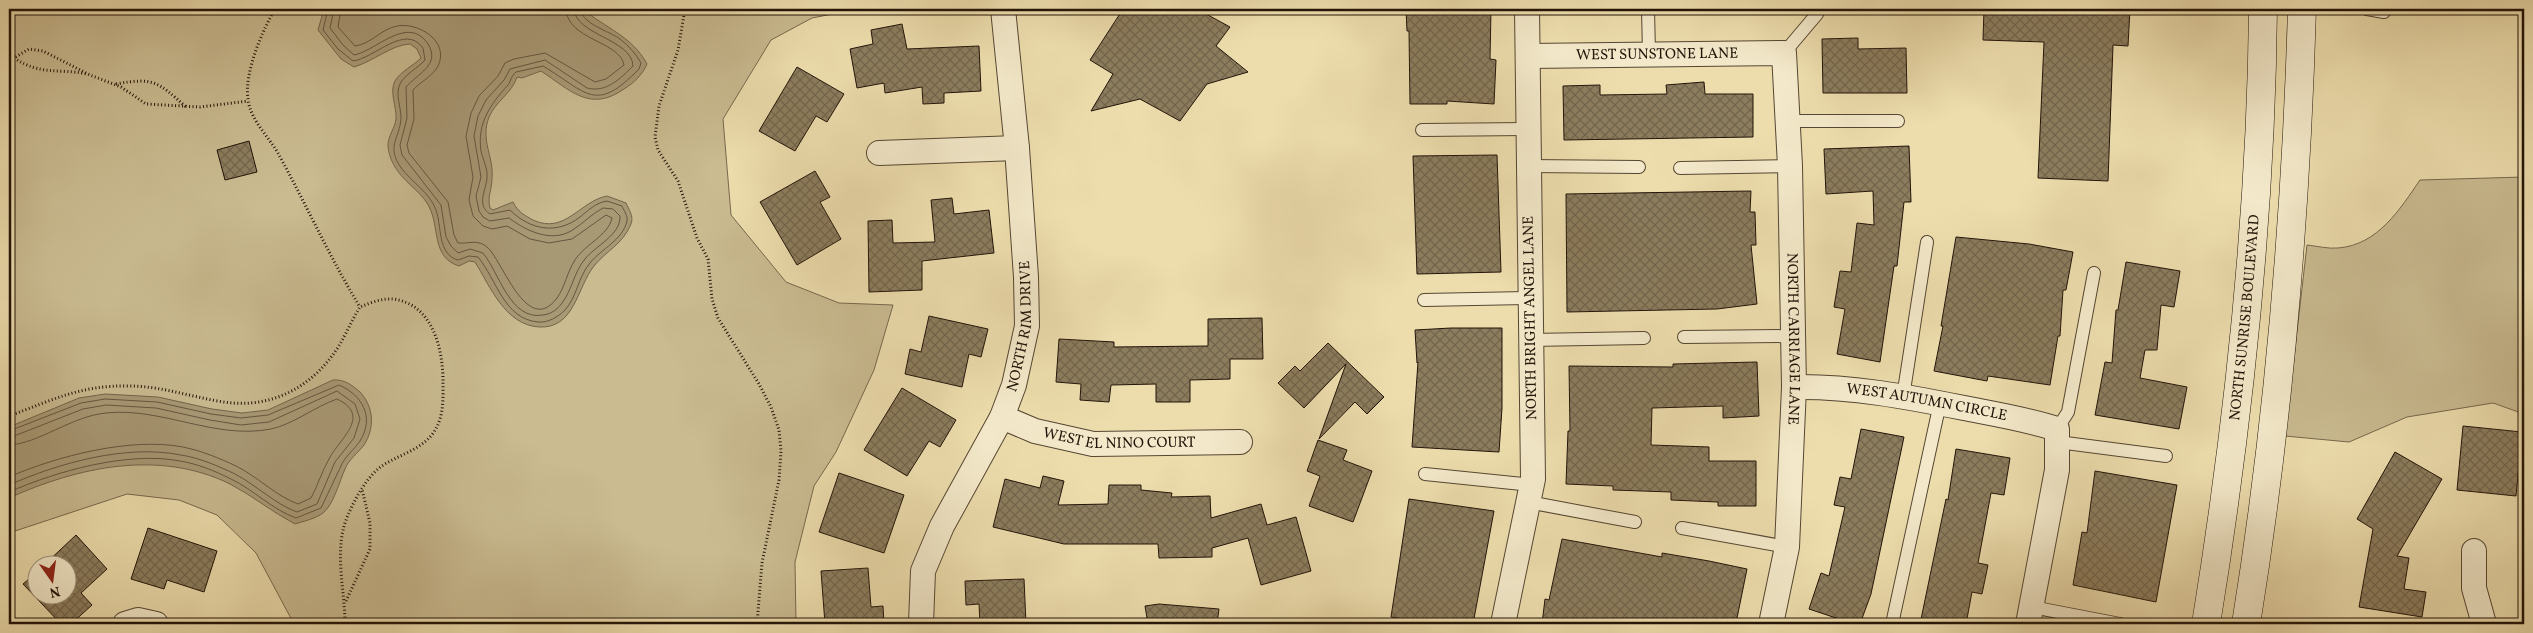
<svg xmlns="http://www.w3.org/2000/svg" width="2533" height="633" viewBox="0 0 2533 633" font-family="Vollkorn,serif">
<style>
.green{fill:#cabb91;stroke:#76684d}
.water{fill:#a89975;stroke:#72644a}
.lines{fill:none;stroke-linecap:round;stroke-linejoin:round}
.shore{stroke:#65563f;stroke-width:1}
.building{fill:url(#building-cross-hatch);stroke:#221409}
.lane-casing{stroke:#554632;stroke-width:14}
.street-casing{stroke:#554632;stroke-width:26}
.secondary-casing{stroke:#221409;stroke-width:29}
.path{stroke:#221409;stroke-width:3;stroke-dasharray:1 2.5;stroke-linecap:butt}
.lane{stroke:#f3e9ca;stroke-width:12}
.street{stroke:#f3e9ca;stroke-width:24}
.secondary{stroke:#f3e9ca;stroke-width:28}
.labels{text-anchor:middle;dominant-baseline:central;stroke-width:4;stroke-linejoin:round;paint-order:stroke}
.street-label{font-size:15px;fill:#221409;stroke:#f3e9ca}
</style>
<defs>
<pattern id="building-cross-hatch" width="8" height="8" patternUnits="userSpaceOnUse" patternTransform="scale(1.25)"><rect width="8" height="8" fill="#8c7d5e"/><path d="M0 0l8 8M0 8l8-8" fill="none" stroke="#72654c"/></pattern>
</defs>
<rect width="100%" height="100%" fill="#edddad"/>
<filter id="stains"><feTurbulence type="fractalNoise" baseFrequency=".004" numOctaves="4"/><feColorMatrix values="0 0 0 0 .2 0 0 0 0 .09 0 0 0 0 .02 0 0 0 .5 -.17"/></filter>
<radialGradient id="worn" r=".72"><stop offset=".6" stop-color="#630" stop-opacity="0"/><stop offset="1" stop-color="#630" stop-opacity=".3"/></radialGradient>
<g class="green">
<polygon points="9,9 858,9 812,18 771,40 723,119 731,215 786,282 839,303 893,305 874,370 836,452 814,486 795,562 796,624 294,624 256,553 217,515 179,500 127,494 9,533"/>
<path d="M2524,177V414L2493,403L2407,417L2349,442L2285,436L2307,245C2317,246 2328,249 2338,248C2378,245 2400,209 2420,180Z"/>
</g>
<g class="water">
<path d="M324,9H583C605,28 632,36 647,64C643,74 634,83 624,89C590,113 570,90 541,71L522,78L517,77C512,93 496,101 489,117C480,141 494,156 492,178C492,190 487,196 490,208L493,210L513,202C518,212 524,215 533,220C565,235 580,201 607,196L626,203C629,210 634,216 631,224C623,244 606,251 594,266C577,287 575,329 539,327C505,325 490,286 475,262L469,261L459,266C433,258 439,231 431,211C425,194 407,185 397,170C392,163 388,153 388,145C388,136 395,128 396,119C397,107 389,92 395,81C400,72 414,65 421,58L417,49L410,44C391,45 374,61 354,67L341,59L318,30Z"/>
<path d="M333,380C344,379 352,385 360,392C374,407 375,428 364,445C358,453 349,459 345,469C340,480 333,506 323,513C315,519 304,521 295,524C272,512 253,496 230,484C159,449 78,467 9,498V427L79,398L105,394L158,397L212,409L242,413L268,410Z"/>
</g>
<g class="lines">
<g class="shore">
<path d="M328,9L323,30L338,49L353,61C375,58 405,23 423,48L425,60C418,68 404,75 400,84C395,94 401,107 401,118C400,139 385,146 402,169C413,183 430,193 436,210C442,226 437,254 458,260L469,256L478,257C497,280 504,319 538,322C548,323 558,317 565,310C577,297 578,277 590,263C601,249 623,240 627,221C628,216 624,211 622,206L607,201C595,203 589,210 580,217C557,235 530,230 510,210L490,214C476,205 486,190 487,178C488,169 483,160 481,151C477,123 490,105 508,85C511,81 511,76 516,72L543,66C588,93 595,114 639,69L641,63C636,54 629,46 620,39C609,31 582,24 580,9"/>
<path d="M334,9L330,28L343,45L354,55C376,51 408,14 428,44C441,65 417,74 406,87L407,118L400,145L402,155L441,205L446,237L451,246L458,253L470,249L483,253C499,272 510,321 543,315C551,314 557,310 562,303C572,290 574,272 585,259C595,246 621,235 620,216L613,209L603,208C591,214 583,224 571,231C550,243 525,230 509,218L490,221L483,217L479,211L476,196L481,177L474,136L478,116L486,100L504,80L510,69L545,60L587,88C606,93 620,79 633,66C632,39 575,35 574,9"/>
<path d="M341,9L338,27L355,46C371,44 381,29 397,26C418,22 450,41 438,66C432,77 420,82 413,90L414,119L407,145L409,153L448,202L454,235L458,243C468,244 478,239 487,247C502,259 527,338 557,298C565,287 567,272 575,260C585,244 608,236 612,218L606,215L572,239L549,243L530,239L507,226L492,229L483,226L473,216L469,200L473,177L466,136L471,113L479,96L498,76L505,63L514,59L545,53L595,82L606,79L624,65C620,41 567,40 566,9"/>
<path d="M9,431L81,403L105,399L157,402L211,414L241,418L268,415L339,385C362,395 375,417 360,441C354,450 345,456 341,466C334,480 328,494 321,508L296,518C273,510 254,490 231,479C215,471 198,464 180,461C128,451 57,471 9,492"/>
<path d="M9,438L83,409L106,405L156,408L210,420L241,425L269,422L337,391L355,404L360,419L354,438L335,462L317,504L297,512C275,504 256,485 235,474C218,466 200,458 181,455C126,444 59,463 9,485"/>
<path d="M9,445C38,444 72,416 106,413C162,407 215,440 271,429C294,424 314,407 337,399C373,416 338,440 329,459C322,471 318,485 311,498L298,504C276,496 258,477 236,466C219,458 202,451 183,447C131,437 57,456 9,477"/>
</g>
</g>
<g class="building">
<polygon points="1123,9 1197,9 1230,27 1216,46 1248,72 1207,84 1180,121 1140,99 1091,111 1113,74 1090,60"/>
<polygon points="1406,9 1491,9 1490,59 1496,60 1494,104 1447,101 1447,104 1410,104 1409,31 1407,31"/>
<polygon points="1984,9 2130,9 2128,46 2113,45 2108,181 2038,178 2044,42 1983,40"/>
<polygon points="902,24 907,49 979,46 981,91 944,93 944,103 923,104 922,87 885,93 884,83 857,88 850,49 873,44 871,30"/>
<polygon points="1858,38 1858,49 1906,48 1907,93 1823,93 1822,39"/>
<polygon points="797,67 844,94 827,122 816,116 795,151 759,131"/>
<polygon points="1704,82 1705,94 1753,94 1753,137 1564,140 1563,86 1600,85 1600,95 1667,94 1666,85"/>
<polygon points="249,141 257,172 225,180 217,150"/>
<polygon points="1909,146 1911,202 1904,202 1897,266 1894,266 1880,362 1837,354 1845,309 1834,307 1840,271 1851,272 1857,223 1874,225 1873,191 1826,194 1824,149"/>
<polygon points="1497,155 1501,272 1417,274 1413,156"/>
<polygon points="815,171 830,197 820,202 841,239 797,265 760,202"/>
<polygon points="1751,191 1750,212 1755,212 1756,245 1751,245 1757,304 1717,309 1567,312 1566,194"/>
<polygon points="952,198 954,214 989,210 994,253 922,261 922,290 869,292 868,221 892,220 893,243 935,242 931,200"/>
<polygon points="1956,237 2029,244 2073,252 2066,290 2063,290 2060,336 2058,336 2050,385 1988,376 1987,381 1934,371 1943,326 1941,326"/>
<polygon points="2126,262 2180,271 2174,307 2161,305 2157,350 2145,350 2140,378 2187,387 2179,429 2095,415 2105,362 2112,363 2116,310 2118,310"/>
<polygon points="929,316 988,329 981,357 969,354 962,387 905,374 910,349 921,352"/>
<polygon points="1262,318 1263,359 1230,359 1230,379 1190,380 1190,402 1156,402 1156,384 1111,385 1109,402 1080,400 1081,384 1056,382 1059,339 1114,342 1114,347 1208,346 1208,319"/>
<polygon points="1451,328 1502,328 1502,408 1499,452 1412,447 1418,362 1417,363 1415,330"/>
<polygon points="1328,343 1384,397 1367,414 1355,402 1319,439 1346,364 1304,408 1278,383 1295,366 1300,371"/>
<polygon points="1757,362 1759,416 1723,418 1723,406 1652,408 1651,445 1709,447 1709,461 1756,461 1756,506 1718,506 1718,502 1671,500 1671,492 1613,490 1613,486 1566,484 1568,431 1570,431 1569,366 1673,367 1673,364"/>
<polygon points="902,388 956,420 940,447 929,441 907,476 864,450"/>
<polygon points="2463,426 2522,432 2516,496 2457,490"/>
<polygon points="1861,429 1904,437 1871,594 1860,624 1854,624 1809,609 1821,573 1829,576 1845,507 1834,505 1840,477 1851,479"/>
<polygon points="1318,440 1347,450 1343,460 1372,471 1353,522 1309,506 1320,476 1307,471"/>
<polygon points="1956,449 2010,458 2004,495 1991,493 1978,563 1988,565 1982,594 1972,592 1966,624 1920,624 1946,499 1948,500"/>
<polygon points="2395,452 2442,479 2397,556 2409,558 2404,589 2426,592 2422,617 2359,607 2373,529 2357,519"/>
<polygon points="2095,471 2177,485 2156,602 2073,585 2082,532 2087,533"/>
<polygon points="839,473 904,495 884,553 819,532"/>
<polygon points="1043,476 1064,481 1058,505 1108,504 1109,485 1141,485 1141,490 1172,493 1171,497 1210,496 1211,518 1261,504 1267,525 1296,517 1311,571 1261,585 1248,538 1212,548 1212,557 1159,558 1158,544 1064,544 993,527 1005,479 1040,488"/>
<polygon points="1409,499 1494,511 1473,624 1440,624 1391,617"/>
<polygon points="148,528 217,551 204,592 167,580 164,589 131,579"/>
<polygon points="76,535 107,569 81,593 92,605 71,624 61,624 23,584 38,571 38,596 68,596 68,566 43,566"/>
<polygon points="1562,539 1662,557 1662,553 1709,561 1747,569 1736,623 1728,621 1727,624 1542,624 1545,599 1549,600"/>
<polygon points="868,568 871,607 883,606 884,624 825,624 821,571"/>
<polygon points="1024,579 1026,624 980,624 979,604 966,605 965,581"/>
<polygon points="1159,604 1219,609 1217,624 1148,624 1145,606"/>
</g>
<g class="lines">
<g class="lane-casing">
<g id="lane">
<polyline points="1648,9 1649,54"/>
<polyline points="2367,9 2384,12"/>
<polyline points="1784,53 1817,14 1819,9"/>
<polyline points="1789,121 1898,121"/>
<polyline points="1422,130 1528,129"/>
<polyline points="1528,166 1639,167"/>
<polyline points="1680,168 1790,166"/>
<polyline points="1424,300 1530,298"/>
<polyline points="1684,337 1793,336"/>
<polyline points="1531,340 1644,338"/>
<polyline points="1903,397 1927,242"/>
<polyline points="2057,429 2068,412 2094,273"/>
<polyline points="2058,442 2166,456"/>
<polyline points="1425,474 1532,485"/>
<polyline points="1528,502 1635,522"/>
<polyline points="1682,528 1787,547"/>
<polyline points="2032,607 2120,624"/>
<polyline points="1892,624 1940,403"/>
</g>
</g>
<g class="street-casing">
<g id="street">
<path id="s1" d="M1529,56L1784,53L1790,166L1794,387L1787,547L1771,624"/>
<polyline points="879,153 1017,148"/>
<path id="s2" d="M1794,387C1851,386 1908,397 1964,408C1995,414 2026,419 2057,429V470L2028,624"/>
<path id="s3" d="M1002,417L1035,431L1093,444L1240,442"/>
<polyline points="2474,551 2474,588 2484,624"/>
<polyline points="125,624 138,620 156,624"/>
<path id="s4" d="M921,624L923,571L942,526L1002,417L1014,385L1027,326L1026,277L1017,148L1003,9"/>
<polyline points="1503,624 1533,479 1527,9"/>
</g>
</g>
<g class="secondary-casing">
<g id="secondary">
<path id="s5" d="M2206,624C2239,421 2261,215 2263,9"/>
<path d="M2246,624C2279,420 2296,215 2302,9"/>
</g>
</g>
<g class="path">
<path d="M275,9C262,31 244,73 248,99C250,120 270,138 279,155C307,206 330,258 360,307"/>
<polyline points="685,9 678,50 659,106 655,137 658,150 678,181 697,238 708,259 712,299 718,318 759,384 771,407 779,430 781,451 779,480 762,563 757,624"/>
<polyline points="9,58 14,58 29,49 43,51 90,75 121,87 146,104 200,107 248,101"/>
<path d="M14,58C42,76 57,68 87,74"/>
<path d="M116,84C154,77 158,82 186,107"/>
<path d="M9,416C53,400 80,385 129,386C160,386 188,396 218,401C263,410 304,393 332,356C343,342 350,323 360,307C370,303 382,298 393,299C433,304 443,349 443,382C443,398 444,416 435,430C424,450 396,455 379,468C365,480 355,499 348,515C333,549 345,589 345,624"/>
<polyline points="346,601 370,549 370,523 362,489"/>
</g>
<use href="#lane" class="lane"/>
<use href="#street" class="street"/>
<use href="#secondary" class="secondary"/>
</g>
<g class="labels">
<g class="street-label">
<text stroke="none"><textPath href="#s1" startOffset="128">WEST SUNSTONE LANE</textPath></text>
<text stroke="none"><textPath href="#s5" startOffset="309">NORTH SUNRISE BOULEVARD</textPath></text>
<text transform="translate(1531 318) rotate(-91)">NORTH BRIGHT ANGEL LANE</text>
<text stroke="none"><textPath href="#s4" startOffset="320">NORTH RIM DRIVE</textPath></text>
<text stroke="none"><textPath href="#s1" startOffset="541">NORTH CARRIAGE LANE</textPath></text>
<text stroke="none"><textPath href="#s2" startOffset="134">WEST AUTUMN CIRCLE</textPath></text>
<text stroke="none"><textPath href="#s3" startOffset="121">WEST EL NINO COURT</textPath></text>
</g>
</g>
<rect width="2533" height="633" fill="none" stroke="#edddad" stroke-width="30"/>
<rect x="10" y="10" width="2513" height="613" fill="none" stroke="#221409" stroke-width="2.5"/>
<rect x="15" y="15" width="2503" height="603" fill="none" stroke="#221409"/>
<g transform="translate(52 580) rotate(166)"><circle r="24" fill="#f3e9ca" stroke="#9f947d"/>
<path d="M0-4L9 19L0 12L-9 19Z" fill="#8f2418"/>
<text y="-8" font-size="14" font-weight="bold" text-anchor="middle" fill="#221409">N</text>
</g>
<rect width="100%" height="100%" filter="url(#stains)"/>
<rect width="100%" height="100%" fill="url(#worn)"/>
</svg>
